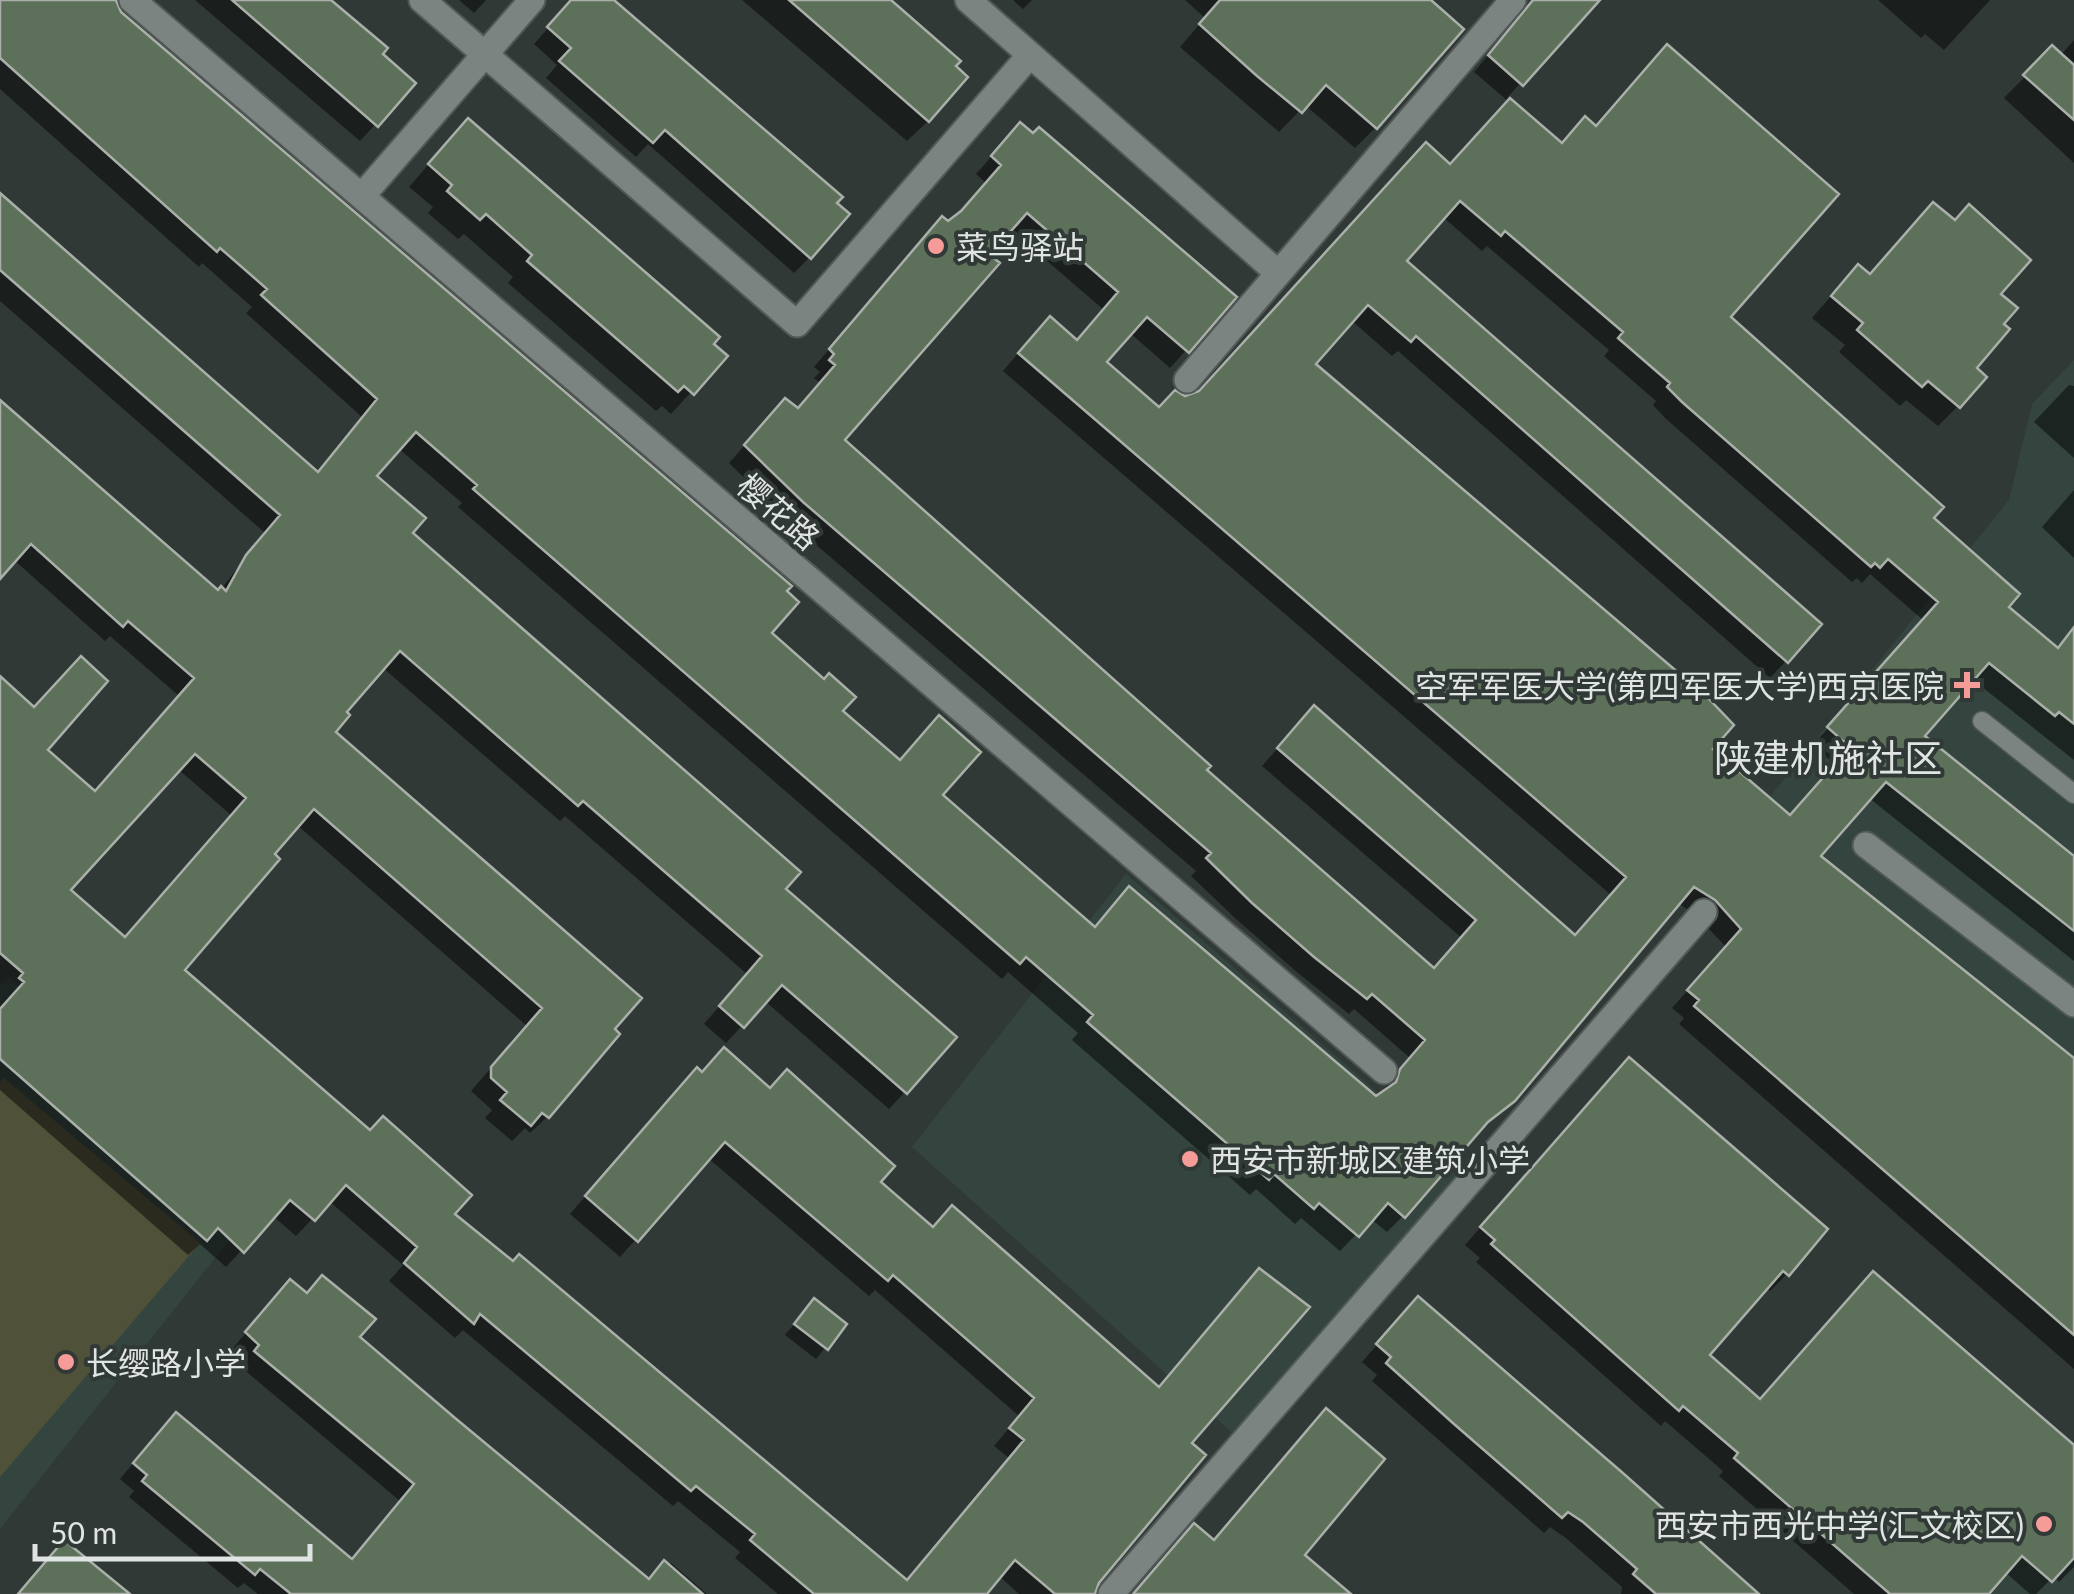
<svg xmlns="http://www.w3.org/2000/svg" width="2074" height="1594" viewBox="0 0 2074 1594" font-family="Lato,'Noto Sans SC',sans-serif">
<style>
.built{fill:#34443e}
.green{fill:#4f5139}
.shadow{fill:#0007;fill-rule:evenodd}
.building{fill:#5c705a;stroke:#aab0a9;stroke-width:2.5;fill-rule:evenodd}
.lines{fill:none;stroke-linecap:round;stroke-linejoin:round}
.service-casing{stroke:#515855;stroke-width:21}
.minor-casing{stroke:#515855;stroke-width:29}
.service{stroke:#7b8481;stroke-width:18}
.minor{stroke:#7b8481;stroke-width:25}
.poi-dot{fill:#f59b98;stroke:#313937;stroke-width:4}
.labels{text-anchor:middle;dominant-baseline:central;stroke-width:8;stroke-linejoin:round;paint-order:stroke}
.poi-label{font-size:32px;fill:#e0e5e3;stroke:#313937;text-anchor:start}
.street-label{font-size:32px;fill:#e0e5e3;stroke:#313937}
.quarter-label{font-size:38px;fill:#e0e5e3;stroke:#313937}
</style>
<rect width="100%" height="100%" fill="#313937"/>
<g class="built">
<polygon points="2074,360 2074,1201 1710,871 2009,500 2032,404"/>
<polygon points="1126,874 1468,1171 1237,1437 912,1147"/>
<polygon points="8,977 265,1195 0,1529 0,985"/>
<polygon points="2074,1455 2074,1594 1954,1594"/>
</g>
<polygon class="green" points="4,1078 200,1243 0,1477 0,1082"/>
<g class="shadow">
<path d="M0,0H114L119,14L769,634L840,712L1094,929L1376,1099L1410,1058L1354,1009L1349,1014L1298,973L1236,919L1191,876L1196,871L786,519L729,463L769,418L796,411L820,383L814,378L820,372L814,367L926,236L955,219L986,183L976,174L1004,142L1234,297L1170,368L1130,333L1104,362L1158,410L1198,394L1450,167L1509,102L1474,72L1535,0H1596L1507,98L1561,145L1930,518L2005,608L2057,651L2074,655V760L1972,679L1922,737L2074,858V961L1869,798L1817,857L2074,1060V1369L1679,1024L1684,1018L1672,1008L1726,947L1697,916L1678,903L1514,1100L1475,1133L1403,1216L1387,1232L1371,1219L1340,1251L1301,1218L1295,1224L1256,1189L1250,1195L1072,1040L1078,1033L1008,972L1002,979L458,507L462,503L398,448L374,476L410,533L783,889L905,1092L889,1109L765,1001L726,1043L704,1024L747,974L565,816L560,821L382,667L332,732L617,1035L547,1117L530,1133L525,1128L512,1141L485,1118L492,1110L471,1091L527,1026L297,825L181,970L452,1215L906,1582L1009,1458L994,1446L1019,1416L875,1290L869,1296L708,1158L620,1257L570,1214L680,1087L877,1182L1188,1443L1096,1582L1095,1594H1019L999,1576L983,1594H778L735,1558L740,1552L678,1501L673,1506L463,1330L455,1338L389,1281L403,1265L329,1201L296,1236L273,1216L226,1267L200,1244L188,1255L0,1090V680L44,751L94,794L179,696L110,636L105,641L14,560L0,575V404L218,593L265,533L0,301V196L316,474L362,417L246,313L252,307L202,263L199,267L0,89ZM1443,217L1482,251L1487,246L1609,350L1604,356L1656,401L1653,405L1665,418L1852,582L1857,578L1862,583L1870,574L1923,620L1813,745L1835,765L1789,818L1710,749L1313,364L1351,320L1392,356L1398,351L1770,678L1786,661L1403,262ZM1010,229L1104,310L1076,342L1033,336L1003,371L1611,895L1574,937L1298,725L1262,766L1462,938L1433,970L1204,771L842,440ZM178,769L232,816L124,940L67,890Z"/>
<polygon points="195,0 327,0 413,83 360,141"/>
<polygon points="459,0 486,0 474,13"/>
<polygon points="573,0 610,0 810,257 794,273 648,144 636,157 546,78 557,65 534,44"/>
<polygon points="742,0 887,0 928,121 907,141"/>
<polygon points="1013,0 1032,0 1023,9"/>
<polygon points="1185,0 1428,0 1376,127 1355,148 1305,105 1279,132 1180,47 1205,18"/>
<polygon points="1878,0 1990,0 1944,50 1925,34 1921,38"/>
<polygon points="2074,40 2074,163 2004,98 2052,49 2060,56"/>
<polygon points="448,142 724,356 671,414 662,406 656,411 508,283 513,277 464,234 458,239 428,213 433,207 409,187"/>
<polygon points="1869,276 1998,294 1958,406 1938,426 1906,400 1900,406 1839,352 1845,345 1812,318 1838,288"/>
<polygon points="2069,385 2074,386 2074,458 2034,422"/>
<polygon points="2074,490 2074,558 2042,527"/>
<polygon points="1612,1077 1787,1274 1770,1291 1766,1287 1706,1356 1759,1401 2074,1449 2074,1567 2059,1582 2054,1576 2036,1594 2030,1594 2005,1572 1986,1594 1854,1594 1719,1476 1723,1471 1665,1421 1661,1426 1476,1262 1480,1258 1465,1245"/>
<polygon points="276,1298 357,1338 647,1581 671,1563 707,1594 258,1594 244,1583 238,1588 129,1497 134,1491 120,1479 161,1430 351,1561 400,1501 241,1367 246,1361 232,1349"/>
<polygon points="814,1301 844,1324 816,1359 785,1335"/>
<polygon points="1402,1316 1756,1594 1621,1594 1622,1587 1566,1538 1550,1527 1544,1533 1372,1381 1377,1375 1362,1362"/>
</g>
<g class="building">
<path d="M0,0H116L121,12L792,586L787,591L799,602L772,633L824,679L829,673L856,697L843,711L900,760L939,715L981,752L943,795L1095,927L1129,886L1376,1096L1396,1082L1400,1069L1425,1040L1372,994L1367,999L1314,957L1252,903L1206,858L1211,853L803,502L744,445L785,398L798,408L835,365L829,360L834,354L829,349L942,216L948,221L961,211L1001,165L991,156L1020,122L1033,133L1039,127L1237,297L1189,353L1147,317L1107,362L1159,407L1175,390L1185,396L1199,391L1426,142L1450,164L1510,98L1562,143L1585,116L1596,126L1667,44L1839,194L1731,317L1944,507L1934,518L2020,594L2009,607L2058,648L2074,627V724L2059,712L2055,716L1989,663L1925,736L2074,856V931L1886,782L1821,856L2074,1058V1335L1694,1006L1699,1000L1687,990L1741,929L1715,900L1694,887L1515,1101L1488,1122L1405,1218L1388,1203L1359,1237L1319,1203L1314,1209L1274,1174L1269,1180L1087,1022L1093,1015L1026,957L1020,964L473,489L477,485L416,432L377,476L426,518L413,533L801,872L786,889L957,1037L907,1094L782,985L744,1028L719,1006L762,956L583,801L578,806L400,651L347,712L350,715L336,732L642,998L615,1029L620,1034L549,1118L542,1113L531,1126L500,1100L507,1092L491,1078V1067L542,1008L314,809L275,854L280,859L185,970L370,1130L383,1116L472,1195L455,1214L513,1261L519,1254L907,1580L1024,1440L1009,1428L1034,1398L893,1275L888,1281L725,1142L638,1242L585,1196L697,1067L702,1072L724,1047L770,1088L787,1069L895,1166L881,1182L933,1227L952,1205L1159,1387L1259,1268L1310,1307L1192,1443L1206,1455L1099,1583L1095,1594H1055L1015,1560L987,1594H814L750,1540L755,1534L696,1486L691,1491L480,1314L474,1324L404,1263L417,1247L346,1185L315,1221L290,1200L244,1253L218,1228L207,1241L0,1059V1009L24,982L19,978L23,973L0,953V676L34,707L81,656L108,681L48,750L95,791L194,678L128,621L123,627L31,544L0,579V400L218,590L221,586L226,591L246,555L280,515L0,270V193L318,472L377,399L261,295L267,289L220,248L217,252L0,58ZM1460,201L1501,236L1505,231L1623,332L1618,338L1670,383L1667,387L1682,402L1871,567L1875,563L1880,568L1888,559L1938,602L1827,727L1850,747L1790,815L1713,749L1734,725L1708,698L1316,364L1368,305L1411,342L1416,336L1788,663L1822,624L1407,261ZM1027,213L1118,292L1077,340L1050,316L1018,353L1626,877L1575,935L1314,705L1277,748L1476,920L1434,968L1207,770L1211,766L845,440L1000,263L990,255ZM195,754L246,798L125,937L71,890Z"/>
<polygon points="232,0 331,0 388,48 383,54 416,83 378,127"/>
<polygon points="571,0 614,0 843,197 837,203 850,214 811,259 665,130 653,143 559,61 571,48 547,27"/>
<polygon points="789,0 891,0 961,61 956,66 968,77 929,122"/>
<polygon points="1220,0 1431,0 1464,29 1377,129 1326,85 1302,113 1257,76 1199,24"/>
<polygon points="1533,0 1600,0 1523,86 1488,55"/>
<polygon points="2052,45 2074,65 2074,120 2023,75"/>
<polygon points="468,118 720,337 714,344 728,356 694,395 684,386 678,392 527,261 532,255 486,214 480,220 447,191 452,185 428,164"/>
<polygon points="1933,202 1955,220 1969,204 2031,260 2001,294 2018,308 2004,324 2010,329 1977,368 1987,377 1960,408 1928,381 1922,387 1857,330 1863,323 1831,296 1858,264 1870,274"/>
<polygon points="1629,1057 1828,1229 1789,1276 1783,1271 1710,1355 1760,1399 1873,1271 2074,1445 2074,1558 2052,1582 2022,1556 1989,1594 1890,1594 1734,1458 1738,1453 1683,1406 1679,1411 1491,1244 1495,1240 1480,1227"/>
<polygon points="322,1275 376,1319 360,1337 455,1418 649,1579 664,1560 703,1594 291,1594 260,1569 255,1575 142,1481 147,1475 133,1463 176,1412 352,1559 414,1484 254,1351 259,1345 245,1332 290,1279 307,1293"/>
<polygon points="1418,1296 1624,1474 1759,1594 1656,1594 1633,1574 1637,1569 1583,1522 1568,1512 1562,1518 1454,1424 1386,1363 1391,1357 1376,1344"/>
<polygon points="814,1298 847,1324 828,1350 794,1324"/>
<polygon points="1326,1408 1385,1459 1305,1555 1351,1594 1133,1594 1194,1523 1214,1540"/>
<polygon points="64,1540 130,1594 18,1594"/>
</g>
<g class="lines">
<g class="service-casing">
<polyline id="service" points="1982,721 2074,794"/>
</g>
<g class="minor-casing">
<g id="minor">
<polyline points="132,0 1384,1071"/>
<polyline points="422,0 797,324 1030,55"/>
<polyline points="968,0 1278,273"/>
<polyline points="362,196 532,0"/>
<polyline points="1187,380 1513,0"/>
<polyline points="1866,845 2074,1004"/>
<polyline points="1111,1594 1704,912"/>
</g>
</g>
<use href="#service" class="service"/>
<use href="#minor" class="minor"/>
</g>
<g class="poi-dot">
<circle cx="936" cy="246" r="10"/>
<path d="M1962 670h10v10h10v10h-10v10h-10v-10h-10v-10h10z"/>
<circle cx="1190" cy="1159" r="10"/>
<circle cx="66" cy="1362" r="10"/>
<circle cx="2044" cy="1524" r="10"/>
</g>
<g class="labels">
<g class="poi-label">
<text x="956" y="246">菜鸟驿站</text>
<text x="1944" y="685" text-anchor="end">空军军医大学(第四军医大学)西京医院</text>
<text x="1210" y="1159">西安市新城区建筑小学</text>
<text x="86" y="1362">长缨路小学</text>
<text x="2024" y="1524" text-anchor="end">西安市西光中学(汇文校区)</text>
</g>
<g class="street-label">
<text transform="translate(779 511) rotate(41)">樱花路</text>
</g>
<g class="quarter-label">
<text x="1828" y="757">陕建机施社区</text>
</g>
</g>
<path d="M35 1544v15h275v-15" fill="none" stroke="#e0e5e3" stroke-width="5"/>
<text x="50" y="1544" font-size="30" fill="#e0e5e3" stroke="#313937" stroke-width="8" paint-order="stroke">50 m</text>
</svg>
